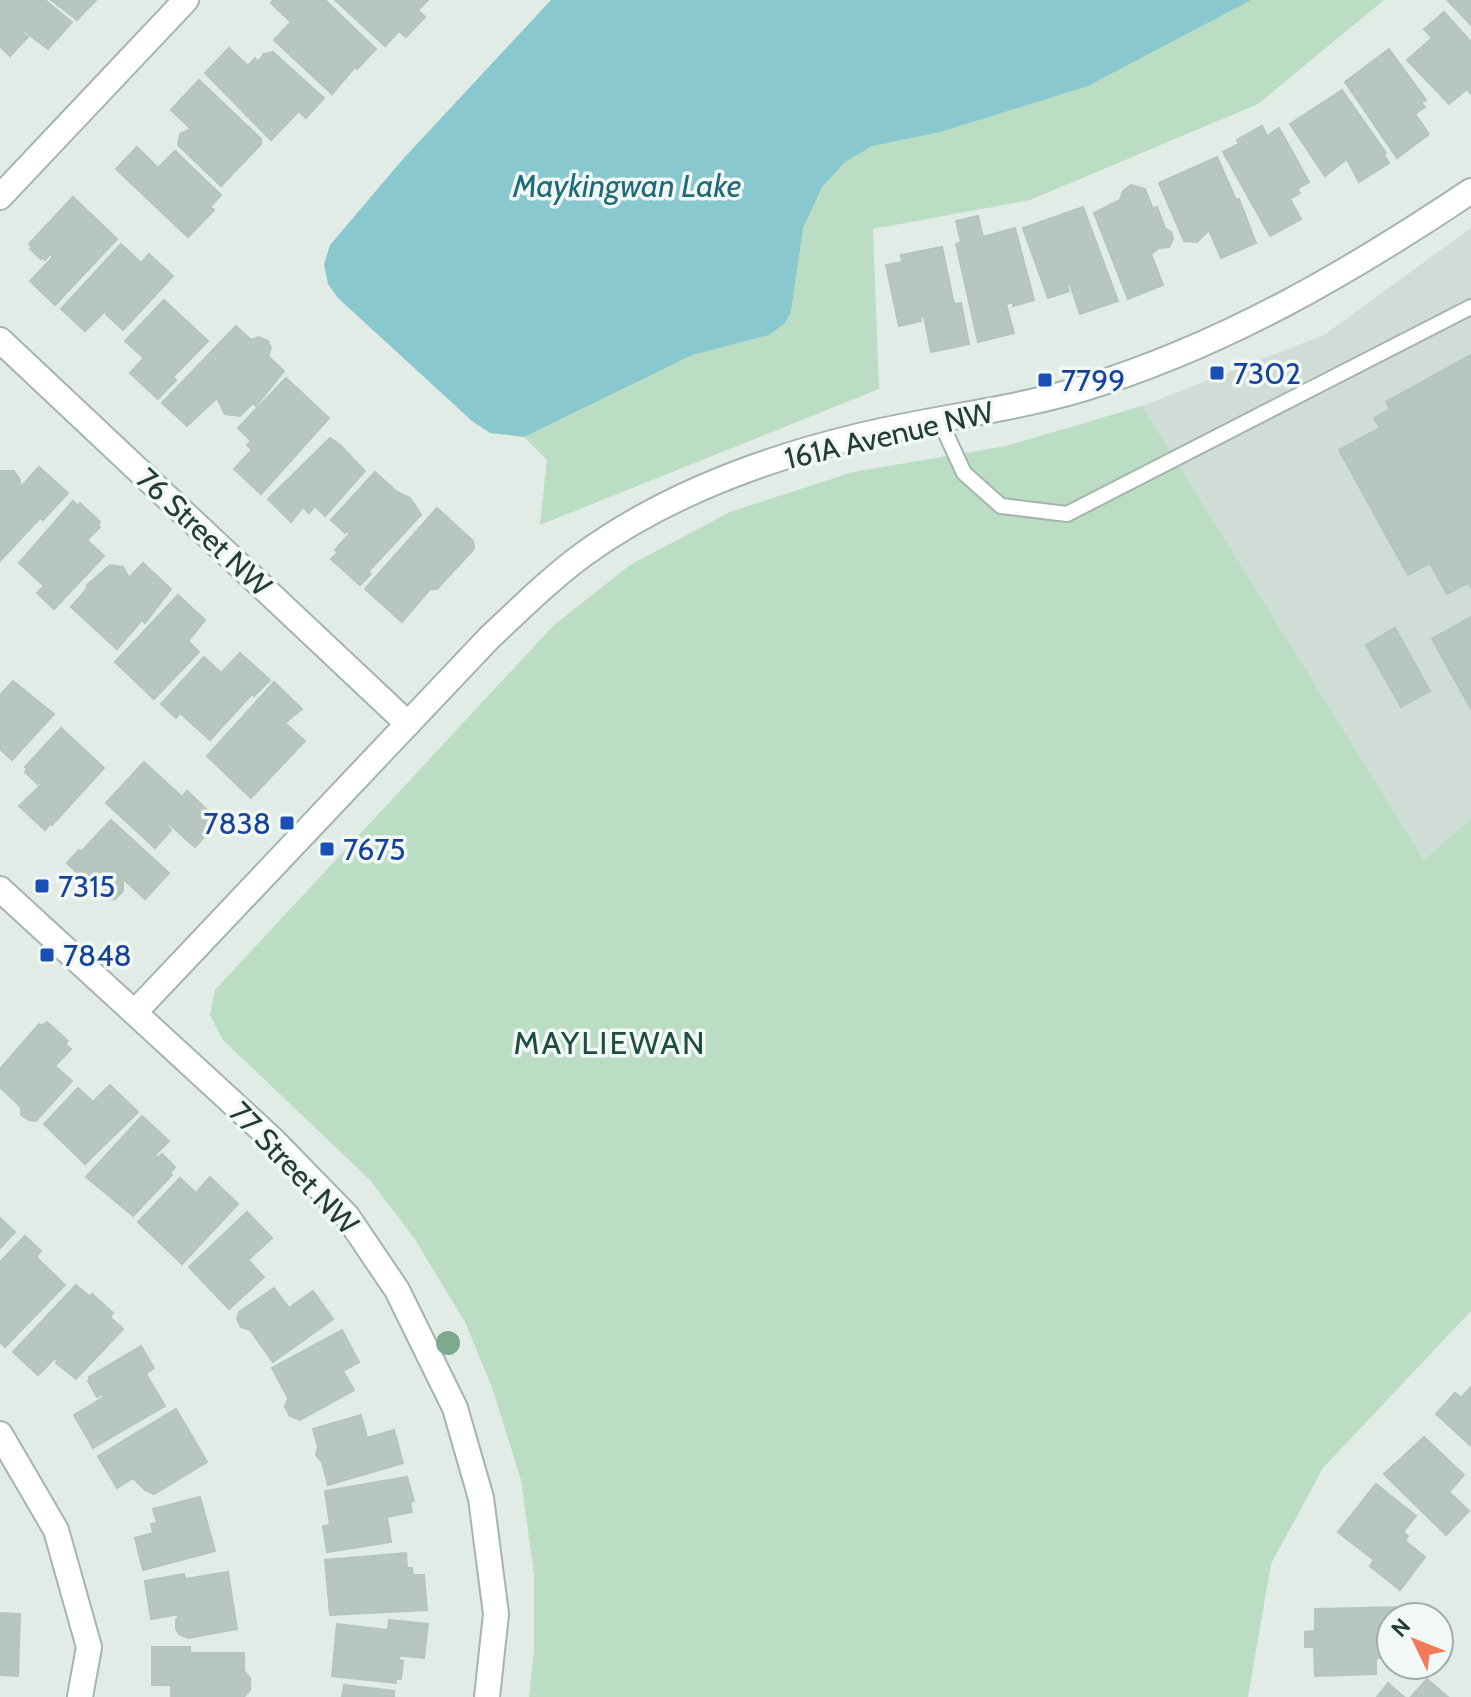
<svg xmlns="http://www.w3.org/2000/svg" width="1471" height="1697" viewBox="0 0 1471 1697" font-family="Cabin,sans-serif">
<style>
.built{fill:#d0dcd6}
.green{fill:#bbddc3}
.water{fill:#8ac8d0}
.building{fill:#b7c7c0;stroke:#b4c5be;stroke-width:2}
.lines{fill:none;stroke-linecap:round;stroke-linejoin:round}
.service-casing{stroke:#a5b4ae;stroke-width:18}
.minor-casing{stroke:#a5b4ae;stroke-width:28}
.tertiary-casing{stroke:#a5b4ae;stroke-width:28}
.service{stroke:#fff;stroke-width:14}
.minor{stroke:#fff;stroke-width:24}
.tertiary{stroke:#fff;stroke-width:24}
.tree{fill:#7ea98e}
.transit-dot{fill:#1a4fb4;stroke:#f2f8f5;stroke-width:3}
.labels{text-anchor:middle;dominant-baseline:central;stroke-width:7;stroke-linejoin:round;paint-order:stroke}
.transit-label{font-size:30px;fill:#164399;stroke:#f2f8f5;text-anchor:start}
.street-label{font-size:30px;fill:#223d34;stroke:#f2f8f5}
.water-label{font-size:32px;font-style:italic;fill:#1d6c78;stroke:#f2f8f5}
.neighbourhood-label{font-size:32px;letter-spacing:2px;fill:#1e4e41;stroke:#f2f8f5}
</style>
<rect width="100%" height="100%" fill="#e2ece7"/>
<polygon class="built" points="1471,228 1471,818 1424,860 1142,406 1324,335"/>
<g class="green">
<polygon points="1111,0 1384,0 1258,104 1030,200 873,229 879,389 540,525 547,460 524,437 722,298 805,159"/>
<polygon points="1142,406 1424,860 1471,818 1471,1311 1323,1468 1271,1564 1248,1697 529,1697 534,1648 534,1574 521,1480 493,1390 465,1322 414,1238 370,1180 222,1039 210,1015 215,990 554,625 630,565 730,512 853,472 1006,446"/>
</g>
<polygon class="water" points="551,0 1251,0 1088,86 940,132 872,146 845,162 822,187 803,228 791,311 785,323 769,335 692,355 524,437 490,433 472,421 338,298 328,284 324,264 330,245 403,159"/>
<g class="building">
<polygon points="0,0 45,0 72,22 48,49 24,31 22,33 28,37 10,56 0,46"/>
<polygon points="51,0 96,0 77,20"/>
<polygon points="273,0 325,0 376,49 357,69 355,67 332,94 274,40 291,22 271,3"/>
<polygon points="335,0 428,0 418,10 425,17 406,37 399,31 385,46"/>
<polygon points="1471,0 1471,25 1448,1"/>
<polygon points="1444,12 1471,42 1471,94 1467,89 1449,104 1407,60 1432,38 1424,29"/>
<polygon points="229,48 248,66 255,58 258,62 264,54 273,52 324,98 306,118 299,111 271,140 205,73"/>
<polygon points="1389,49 1426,100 1421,103 1425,107 1415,114 1429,134 1397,158 1345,82"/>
<polygon points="199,80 261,139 261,144 221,186 178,145 180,134 191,129 171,110"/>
<polygon points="1342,90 1386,153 1384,155 1389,163 1359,182 1347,159 1325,176 1290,124"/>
<polygon points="1262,126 1267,136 1279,128 1309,182 1297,189 1300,193 1290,199 1301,219 1270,236 1223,152 1239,144 1237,140"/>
<polygon points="137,147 158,168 175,151 221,195 210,207 214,210 188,237 116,169"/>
<polygon points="1217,157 1236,200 1239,199 1256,243 1221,258 1209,230 1197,242 1184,241 1159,183"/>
<polygon points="1131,185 1145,189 1153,209 1157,207 1165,228 1171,232 1173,239 1169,247 1159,248 1151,254 1163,285 1128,299 1094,213 1120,200 1123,191"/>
<polygon points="73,197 117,239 55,305 30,281 53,257 50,254 45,260 42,257 41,259 30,249 32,247 29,244"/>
<polygon points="1083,207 1118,301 1080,314 1070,284 1067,285 1069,291 1048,298 1023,228"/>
<polygon points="978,216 983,237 1015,228 1034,300 1013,306 1013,302 1006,304 1014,333 978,342 956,244 961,242 956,221"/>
<polygon points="121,244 141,263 149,254 173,276 123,330 106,314 108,308 85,331 61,309"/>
<polygon points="942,247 954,304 961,303 969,344 931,352 924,316 920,317 921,321 899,326 886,265 902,262 901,255"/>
<polygon points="164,300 208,341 173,377 176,380 158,399 130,373 144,358 125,341"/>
<polygon points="236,326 251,340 259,337 268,341 271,348 268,356 284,371 256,406 253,403 240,416 225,414 217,398 187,426 162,403"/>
<polygon points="1471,355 1471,588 1468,583 1447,594 1430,563 1408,575 1339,450 1380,428 1374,418 1390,409 1386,402"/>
<polygon points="286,378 329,418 261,494 234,469 252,450 247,445 251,441 238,428"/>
<polygon points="330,438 340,445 365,471 325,516 315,506 309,513 303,507 291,522 268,499"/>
<polygon points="39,467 68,493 43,520 40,518 0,561 0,471 14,471 20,480 20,488"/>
<polygon points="375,472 397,492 410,498 421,515 368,572 371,574 360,585 331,559 338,552 335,550 350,533 348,531 345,533 331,520"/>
<polygon points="73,501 78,506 80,503 100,522 98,525 100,527 87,540 104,556 54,609 37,593 44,586 19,563"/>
<polygon points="437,508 473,541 474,549 437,589 430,589 402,622 365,589"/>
<polygon points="143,563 171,589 145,623 142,620 117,649 71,607 86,590 87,585 110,565 123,567 129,578"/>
<polygon points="178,595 205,620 188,641 199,652 154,699 115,662"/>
<polygon points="1471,617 1471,709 1432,639"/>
<polygon points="1395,628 1430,691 1401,707 1366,645"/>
<polygon points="240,653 270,680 254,696 252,694 210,740 180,713 176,718 161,704 204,657 221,673"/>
<polygon points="13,681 54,714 12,760 0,749 0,695"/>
<polygon points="274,682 302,709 285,723 305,741 251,798 207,756"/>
<polygon points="61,728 104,768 52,825 50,824 45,830 19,806 42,784 40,782 38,784 25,772 27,769 25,767"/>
<polygon points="144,762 182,797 187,791 219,821 195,847 169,824 167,826 171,830 155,848 106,803"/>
<polygon points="111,820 169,873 145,899 119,875 117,876 123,882 123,891 115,899 106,900 67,863 79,850 81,852"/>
<polygon points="47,1022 68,1041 65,1044 71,1049 55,1066 72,1081 36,1121 29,1120 21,1115 21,1107 0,1087 0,1069 39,1024 42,1026"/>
<polygon points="110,1085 138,1112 85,1164 44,1124 78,1088 93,1102"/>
<polygon points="142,1116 169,1141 155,1155 158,1158 162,1154 175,1167 170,1173 172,1175 133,1216 86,1177"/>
<polygon points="210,1177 238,1204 182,1264 138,1222 180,1178 196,1193"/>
<polygon points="247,1212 272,1238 248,1260 264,1277 229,1309 189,1267"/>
<polygon points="0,1218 15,1232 0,1248"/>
<polygon points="25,1236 41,1251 36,1257 65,1285 5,1347 0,1342 0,1262"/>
<polygon points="76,1285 90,1297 92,1294 113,1313 110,1317 123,1329 76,1379 56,1363 58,1361 55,1358 38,1375 13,1352"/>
<polygon points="274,1288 289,1308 313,1291 333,1319 273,1362 250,1330 241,1327 237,1319 239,1312"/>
<polygon points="342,1330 359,1362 343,1371 354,1390 300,1420 290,1416 285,1407 288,1398 272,1368"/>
<polygon points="141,1346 154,1368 146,1374 165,1406 93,1448 74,1415 104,1397 102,1394 97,1397 88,1381 90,1380 89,1377"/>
<polygon points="1471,1387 1471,1446 1436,1414 1455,1393 1461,1398"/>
<polygon points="176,1409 207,1462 154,1494 145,1490 133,1478 117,1488 98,1456"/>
<polygon points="361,1415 367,1438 394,1430 403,1463 328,1485 322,1462 316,1455 318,1447 313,1429"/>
<polygon points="1424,1437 1464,1475 1449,1492 1469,1511 1446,1535 1384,1474"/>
<polygon points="407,1477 414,1501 410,1502 412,1512 387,1517 391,1542 327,1552 323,1526 330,1525 325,1491"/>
<polygon points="1376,1484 1416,1516 1403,1532 1408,1536 1405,1541 1425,1557 1400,1590 1370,1566 1374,1560 1338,1532"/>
<polygon points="200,1497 215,1551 143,1570 135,1538 153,1533 151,1524 157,1523 153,1509"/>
<polygon points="406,1553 407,1568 412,1568 413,1575 424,1575 427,1610 330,1615 325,1560"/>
<polygon points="228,1572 237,1629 188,1638 179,1634 176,1628 176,1620 180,1614 151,1619 145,1581 184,1574 185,1579"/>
<polygon points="1407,1607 1407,1617 1391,1617 1391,1658 1376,1658 1376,1674 1315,1676 1314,1647 1305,1647 1305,1632 1315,1631 1315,1609"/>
<polygon points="0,1613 20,1614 18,1676 0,1675"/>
<polygon points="389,1620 428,1624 424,1658 395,1655 399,1657 399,1660 403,1661 401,1679 396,1679 396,1683 332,1676 337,1624 388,1630"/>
<polygon points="152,1647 190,1647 190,1653 244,1653 244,1671 250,1678 250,1690 244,1697 171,1697 171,1685 152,1685"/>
<polygon points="1427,1679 1448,1697 1411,1697"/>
<polygon points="1388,1683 1404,1697 1377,1697"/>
<polygon points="344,1685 394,1691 394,1697 342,1697"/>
</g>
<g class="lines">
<g class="service-casing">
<polyline id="service" points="940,421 964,473 1001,506 1067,514 1471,307"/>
</g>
<g class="minor-casing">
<g id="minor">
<polyline points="0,197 186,0"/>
<polyline points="0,340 408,724"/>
<polyline points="0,1434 56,1530 89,1647 80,1697"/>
</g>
</g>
<g class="tertiary-casing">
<g id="tertiary">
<polyline points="0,889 273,1140 347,1216 397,1290 455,1408 481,1498 496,1614 487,1697"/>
<path d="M135,1012L489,638C520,609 550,579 584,554C663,497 761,460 855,437C931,418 1009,411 1085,388C1225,345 1350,272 1471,191"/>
</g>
</g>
<use href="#service" class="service"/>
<use href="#minor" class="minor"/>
<use href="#tertiary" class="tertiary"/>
</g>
<circle class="tree" cx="448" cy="1343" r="12"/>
<g class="transit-dot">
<rect x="1209" y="365" width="16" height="16" rx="4"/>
<rect x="1037" y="372" width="16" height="16" rx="4"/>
<rect x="279" y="815" width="16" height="16" rx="4"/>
<rect x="319" y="841" width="16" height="16" rx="4"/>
<rect x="34" y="878" width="16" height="16" rx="4"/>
<rect x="39" y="947" width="16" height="16" rx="4"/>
</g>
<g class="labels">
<g class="transit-label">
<text x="1233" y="373">7302</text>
<text x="1061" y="380">7799</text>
<text x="271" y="823" text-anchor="end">7838</text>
<text x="343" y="849">7675</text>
<text x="58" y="886">7315</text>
<text x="63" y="955">7848</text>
</g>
<g class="street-label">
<text transform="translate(889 435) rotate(-13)">161A Avenue NW</text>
<text transform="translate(204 532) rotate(43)">76 Street NW</text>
<text transform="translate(294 1168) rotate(46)">77 Street NW</text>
</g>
<g class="water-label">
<text x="627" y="185">Maykingwan Lake</text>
</g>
<g class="neighbourhood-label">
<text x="610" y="1042">MAYLIEWAN</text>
</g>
</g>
<g transform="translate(1415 1641) rotate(313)"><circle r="38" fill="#f2f8f5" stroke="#9fada8" stroke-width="2"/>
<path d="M0-6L14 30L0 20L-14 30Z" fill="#f07a5c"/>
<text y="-12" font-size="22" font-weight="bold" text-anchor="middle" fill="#223d34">N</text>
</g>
</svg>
